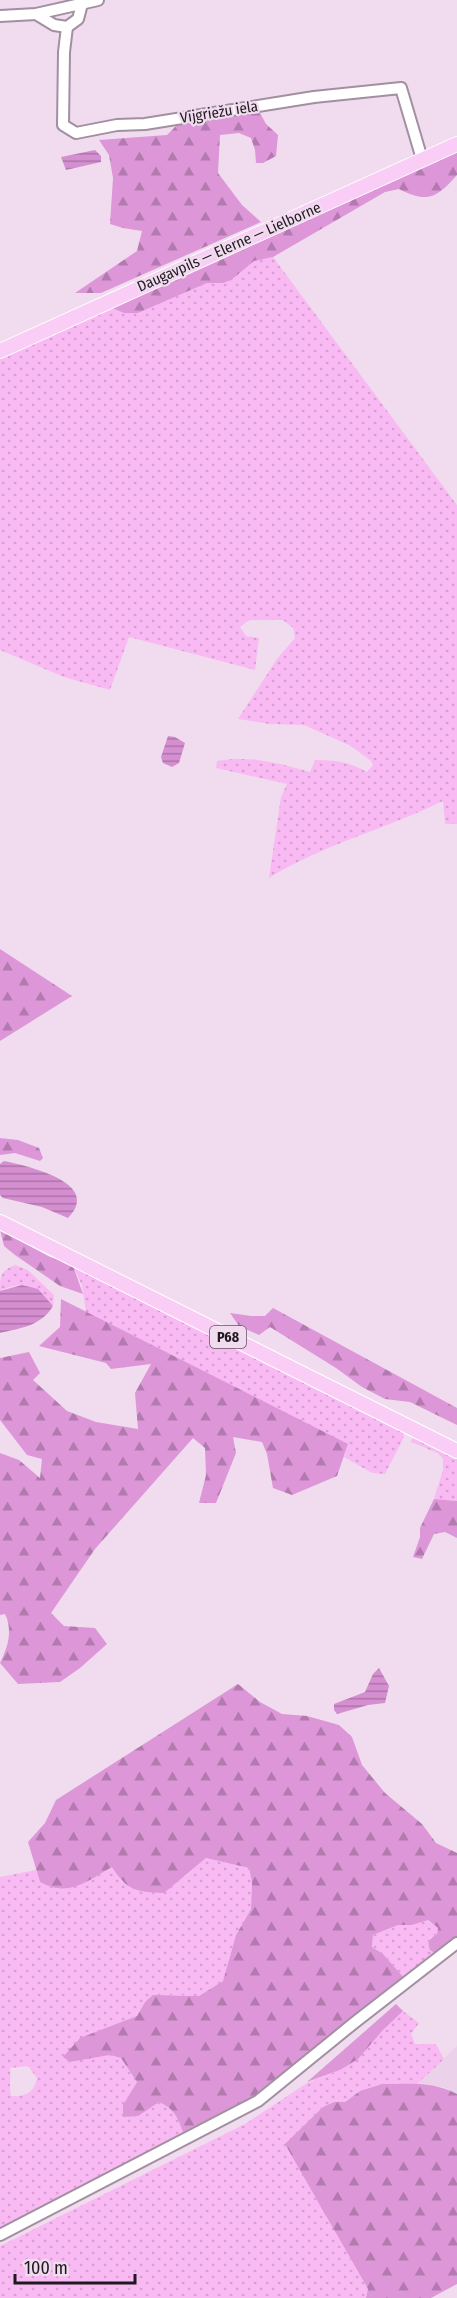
<svg xmlns="http://www.w3.org/2000/svg" width="457" height="2298" viewBox="0 0 457 2298" font-family="'Fira Sans Condensed',sans-serif">
<style>
.built{fill:#ebd1e9}
.grass{fill:url(#grass-dots);fill-rule:evenodd}
.forest{fill:url(#forest-firs)}
.water{fill:url(#water-rules)}
.lines{fill:none;stroke-linecap:round;stroke-linejoin:round}
.minor-casing{stroke:#a28fa0;stroke-width:14}
.major-casing{stroke:#fff;stroke-width:16}
.minor{stroke:#fff;stroke-width:10}
.major{stroke:#facdf7;stroke-width:14}
.labels{text-anchor:middle;dominant-baseline:central;stroke-width:4.5;stroke-linejoin:round;paint-order:stroke}
.shield{fill:#f0dcee;stroke:#5f545e;stroke-width:1.5}
.shield-label{font-size:14px;font-weight:bold;fill:#211920}
.street-label{font-size:15px;fill:#211920;stroke:#f0dcee}
</style>
<defs>
<pattern id="grass-dots" width="8" height="8" patternUnits="userSpaceOnUse" patternTransform="scale(1.5)"><rect width="8" height="8" fill="#f9baf4"/><path d="M2 2h.1M6 6h.1" fill="none" stroke="#d59fd1" stroke-width="1.8" stroke-linecap="round"/></pattern>
<pattern id="forest-firs" width="22" height="20" patternUnits="userSpaceOnUse" patternTransform="scale(1.5)"><rect width="22" height="20" fill="#dd96d8"/><path d="M5 1l3.5 6h-7zM16 11l3.5 6h-7z" fill="#b37aaf"/></pattern>
<pattern id="water-rules" width="6" height="5" patternUnits="userSpaceOnUse" patternTransform="scale(1.5)"><rect width="6" height="5" fill="#d58fd0"/><path d="M0 2.5h6" fill="none" stroke="#ac74a8"/></pattern>
</defs>
<rect width="100%" height="100%" fill="#f0dcee"/>
<polygon class="built" points="457,2046 457,2094 444,2087 417,2084"/>
<g class="grass">
<path d="M273,257L457,505V824H445L443,801C386,829 324,844 269,878L281,797L287,784L216,768L217,761C249,755 279,763 310,772L315,760C335,760 350,762 367,772L373,765L371,761L351,746L304,725L270,724L238,719L277,659L295,638L293,628L283,620H249L240,627L246,636L259,638L255,670L129,637L110,690L64,677L0,650V358L112,308L124,313H138L207,283H223L254,261Z"/>
<polygon points="72,1263 182,1321 403,1427 404,1437 385,1474 372,1473 344,1457 348,1445 86,1312 82,1286"/>
<path d="M15,1265L28,1270L54,1295L53,1306C36,1287 26,1279 0,1291C0,1276 0,1271 15,1265Z"/>
<polygon points="414,1435 457,1458 457,1501 434,1499 443,1470 443,1459 438,1453 411,1442"/>
<path d="M206,1858L249,1868L252,1882L251,1909L236,1935L223,1981L199,1996L172,1995L145,2002L137,2016L120,2024L70,2062L110,2055L121,2058L137,2082L123,2105L138,2115L159,2102C174,2107 178,2117 183,2132L0,2229V1877L36,1870L40,1882C69,1898 87,1880 112,1866L122,1882L185,1876ZM28,2066L37,2078C34,2093 25,2097 11,2096C9,2087 11,2078 10,2068Z"/>
<polygon points="427,1920 438,1928 437,1934 430,1938 436,1954 405,1979 383,1954 372,1947 373,1935 398,1925 412,1925"/>
<polygon points="403,2011 419,2023 411,2034 415,2044 436,2044 444,2059 417,2084 382,2084 360,2091 345,2102 334,2102 323,2107 286,2144 368,2289 366,2298 0,2298 0,2246 245,2124 307,2083 340,2070"/>
</g>
<g class="forest">
<polygon points="253,100 266,124 278,135 276,156 263,163 256,163 255,150 251,138 239,133 220,135 218,173 242,205 261,222 101,293 75,293 137,251 142,231 123,228 110,224 113,178 109,155 99,140 167,135 193,109"/>
<path d="M457,150V175C436,199 427,203 399,189L385,192L273,257L254,261L231,280L223,283H207L138,313H124L112,308Z"/>
<polygon points="0,949 72,996 0,1041"/>
<polygon points="0,1138 18,1140 39,1148 43,1158 40,1161 15,1153 0,1155"/>
<polygon points="0,1230 50,1257 72,1263 83,1294 60,1286 15,1255 4,1246"/>
<path d="M61,1299L348,1444L337,1476L292,1495L273,1488L267,1454L262,1442L233,1437L236,1453L216,1503H199L206,1475L205,1448L193,1438L95,1549L51,1613L64,1626L95,1628L107,1644L80,1668L60,1682L18,1684L0,1663C8,1647 13,1630 5,1614L0,1615V1453L19,1460L40,1478L42,1459L27,1455L0,1420V1358L29,1352L40,1373L33,1380L67,1411L96,1422L138,1429L135,1393L151,1364L111,1369L106,1363L39,1346L60,1327Z"/>
<polygon points="273,1308 457,1408 457,1425 410,1402 385,1399 362,1387 336,1368 270,1327 259,1335 239,1326 230,1313 251,1316 265,1316"/>
<polygon points="434,1499 457,1501 457,1538 445,1532 434,1534 422,1559 413,1557 420,1537 420,1528"/>
<path d="M238,1684L260,1702L282,1714L307,1716L339,1725L352,1737L362,1765L385,1793L422,1824L436,1843L457,1853V1937L436,1954L430,1950C427,1942 429,1939 437,1934L438,1928L428,1920L412,1925H398L373,1935L372,1947L383,1954L405,1979L307,2054L264,2092L183,2132C178,2118 174,2108 159,2102L138,2116L123,2117V2105L137,2082L121,2058L110,2055L70,2062L63,2057L80,2038L137,2016L145,2002L153,1995L199,1996L223,1981L236,1935L251,1909L252,1882L249,1868L206,1858L164,1893C137,1892 127,1891 112,1867C87,1881 69,1898 40,1882L28,1842L45,1823L56,1800Z"/>
<polygon points="396,2004 403,2011 382,2031 358,2059 340,2070 307,2082"/>
<path d="M382,2084C410,2084 433,2081 457,2094V2284L431,2298H366L368,2289L285,2144L323,2107L334,2102H345L360,2091Z"/>
</g>
<g class="water">
<polygon points="95,150 101,156 101,162 66,170 61,157"/>
<polygon points="168,736 175,737 185,743 179,763 172,767 163,763 161,757"/>
<path d="M4,1161C28,1166 103,1183 68,1218L42,1207L3,1198L0,1195V1164Z"/>
<path d="M22,1285L38,1289L53,1306C41,1326 21,1328 0,1333V1291Z"/>
<polygon points="379,1668 389,1686 385,1703 368,1705 337,1714 334,1710 334,1704 365,1692 373,1674"/>
</g>
<g class="lines">
<g class="minor-casing">
<g id="minor">
<polyline points="36,14 54,25 67,27 78,19 82,4"/>
<polyline points="0,16 36,14 98,0"/>
<polyline points="67,27 64,52 63,125 76,133 117,125 145,124 314,97 401,88 422,159"/>
<polyline points="0,2235 258,2101 354,2023 457,1943"/>
</g>
</g>
<g class="major-casing">
<g id="major">
<polyline points="0,351 457,144"/>
<polyline points="0,1222 457,1451"/>
</g>
</g>
<use href="#minor" class="minor"/>
<use href="#major" class="major"/>
</g>
<g class="labels">
<rect class="shield" x="210" y="1326" width="36" height="22" rx="4.5"/>
<g class="shield-label">
<text x="228" y="1337">P68</text>
</g>
<g class="street-label">
<text transform="translate(219 112) rotate(-9)">Vījgriežu iela</text>
<text transform="translate(229 247) rotate(-24)">Daugavpils — Elerne — Lielborne</text>
</g>
</g>
<path d="M15 2274v9h120v-9" fill="none" stroke="#211920" stroke-width="3"/>
<text x="24" y="2274" font-size="18" fill="#211920" stroke="#f0dcee" stroke-width="4.5" paint-order="stroke">100 m</text>
</svg>
